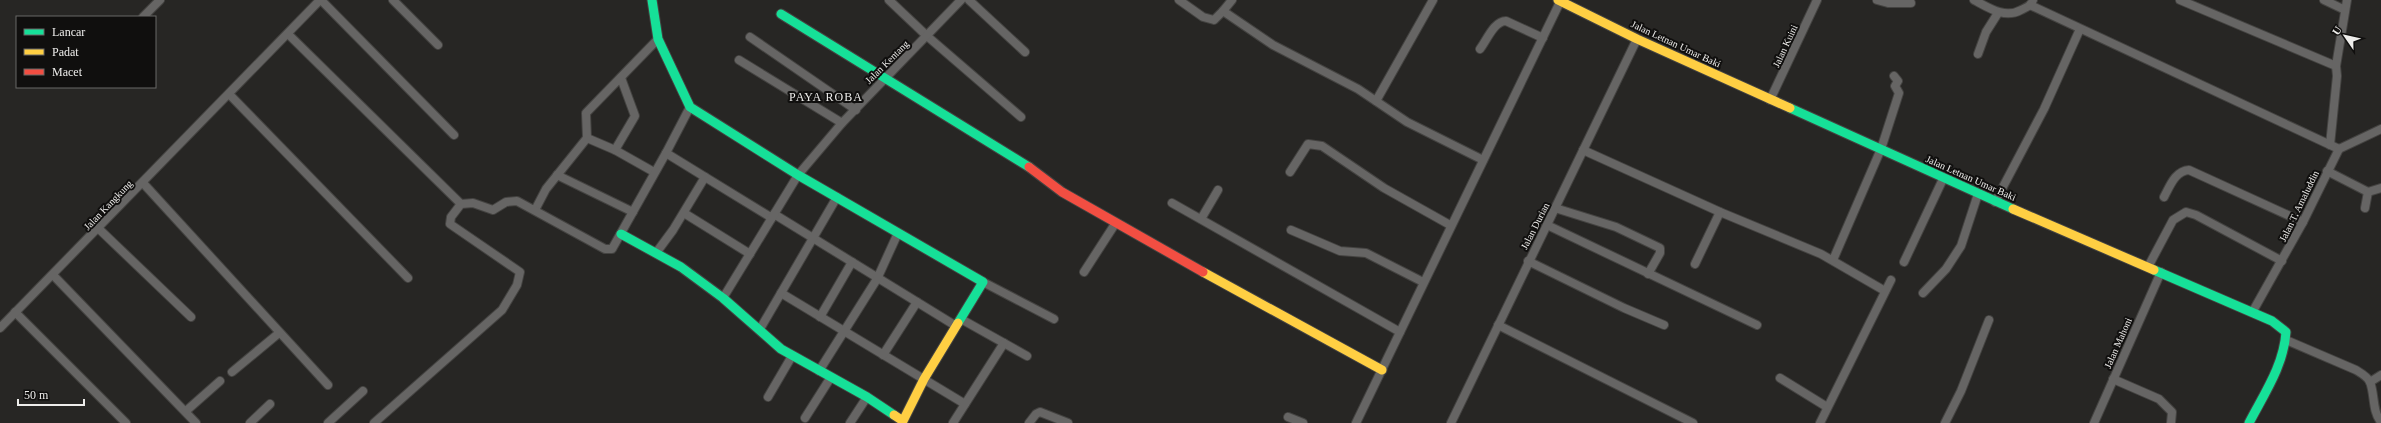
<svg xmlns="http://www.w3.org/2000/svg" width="2381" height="423" viewBox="0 0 2381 423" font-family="'Times New Roman',serif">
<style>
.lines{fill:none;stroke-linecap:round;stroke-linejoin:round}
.street-casing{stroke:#444341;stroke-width:10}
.fast-casing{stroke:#444341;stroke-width:11}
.slow-casing{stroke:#444341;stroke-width:11}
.jam-casing{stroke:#444341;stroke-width:11}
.street{stroke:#666564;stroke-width:8}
.fast{stroke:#16e098;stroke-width:9}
.slow{stroke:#ffcf43;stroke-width:9}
.jam{stroke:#f24e42;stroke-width:9}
.labels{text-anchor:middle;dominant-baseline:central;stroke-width:4;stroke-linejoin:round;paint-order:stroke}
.street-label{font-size:10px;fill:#eeedeb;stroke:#100f0e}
.quarter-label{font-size:12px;letter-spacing:1px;fill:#eeedeb;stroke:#100f0e}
</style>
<rect width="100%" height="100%" fill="#272624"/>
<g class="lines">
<g class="street-casing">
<g id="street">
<polyline points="321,0 454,135"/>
<polyline points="393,0 438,45"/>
<polyline points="889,0 927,36 1021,117"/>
<polyline points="969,0 1025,52"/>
<polyline points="1179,0 1203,17 1214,20 1223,11 1273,45 1358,89 1407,122 1483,160"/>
<polyline points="1877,0 1888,3 1911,3"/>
<path d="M1974,0C1989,8 2005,19 2021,10C2027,7 2031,6 2033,0"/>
<polyline points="2180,0 2336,66"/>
<polyline points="2324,0 2345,10"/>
<polyline points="2030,5 2339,149"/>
<polyline points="1223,11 1232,0"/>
<polyline points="143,17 160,0"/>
<polyline points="288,34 461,204"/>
<polyline points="750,37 856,110"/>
<path d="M1480,49C1487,40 1494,21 1506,21L1543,38"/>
<polyline points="1978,54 1986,32 1998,13"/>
<polyline points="739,60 842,123"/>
<polyline points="229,94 408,278"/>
<polyline points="1770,100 1817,0"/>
<polyline points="1376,101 1433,0"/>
<polyline points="587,138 615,150 654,172"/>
<polyline points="2330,145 2337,76 2336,66 2347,0"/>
<polyline points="615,150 635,116 621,78"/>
<polyline points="1583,150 1720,212 1821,254 1885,291"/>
<polyline points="2327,171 2368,192 2381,188"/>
<polyline points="1290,172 1308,144 1322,146 1384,188 1450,225"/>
<polyline points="557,175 633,212"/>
<polyline points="705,177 772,218"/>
<polyline points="143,183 328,385"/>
<path d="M2164,197C2170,186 2175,171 2189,170L2303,222"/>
<polyline points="1995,202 2044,109 2080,29"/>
<polyline points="1172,203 1400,332"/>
<polyline points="1555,208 1616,227 1660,248 1660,253 1648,274"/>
<polyline points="2365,208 2368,192"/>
<polyline points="535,210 546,189 587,138 586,113 658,39"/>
<polyline points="684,213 750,254"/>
<polyline points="774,214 956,326"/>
<polyline points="1201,219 1218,190"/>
<polyline points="1547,225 1757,325"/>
<polyline points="99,229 191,317"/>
<polyline points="1291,230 1340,251 1366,253 1423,282"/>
<polyline points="656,253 673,230 705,177 666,153"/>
<polyline points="1833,260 1881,149 1899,93 1895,86 1898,81 1894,76"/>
<polyline points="1528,261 1624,308 1664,325"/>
<polyline points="1904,262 1943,179"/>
<polyline points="1695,264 1720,212"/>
<polyline points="2148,267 2173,220 2186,212 2196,215 2282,261"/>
<polyline points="1084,272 1115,224"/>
<polyline points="53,275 196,423"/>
<polyline points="983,282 1054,319"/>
<polyline points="781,293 965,404"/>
<polyline points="1923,293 1946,269 1961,246 1978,194"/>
<polyline points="723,298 798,175 842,123 961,0"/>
<polyline points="2253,311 2303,222 2339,149 2381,129"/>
<polyline points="15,312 126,423"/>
<polyline points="820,317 852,262"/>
<polyline points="961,319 1027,356"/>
<polyline points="1498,325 1693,423"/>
<polyline points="0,328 320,0"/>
<polyline points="760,329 837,197"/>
<path d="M2286,340L2356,370C2361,373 2368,377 2370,382C2375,395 2372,411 2381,422"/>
<polyline points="883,355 917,302"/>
<polyline points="819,371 877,279 898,233"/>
<polyline points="232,372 279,333"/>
<polyline points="1780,378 1827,407"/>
<polyline points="2113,379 2159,399 2172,412 2171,423"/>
<polyline points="2370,382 2381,375"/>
<polyline points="768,397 792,356"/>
<polyline points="186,411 220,381"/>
<polyline points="1288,417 1303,423"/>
<polyline points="805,418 831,377"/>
<polyline points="250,423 270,404"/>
<polyline points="328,423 363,391"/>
<polyline points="374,423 502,310 517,285 520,272 450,224 451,217 461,204 473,203 493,210 506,202 517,201 605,249 612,249 666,153 690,107"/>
<polyline points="850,423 867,397"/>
<polyline points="953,423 1004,343"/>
<polyline points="1029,423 1036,414 1040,412 1068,423"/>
<polyline points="1356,423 1561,0"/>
<polyline points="1451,423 1637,39"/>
<polyline points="1820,423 1891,280"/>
<polyline points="1945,423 1961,391 1989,320"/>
<polyline points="2094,423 2161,272"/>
</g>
</g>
<g class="fast-casing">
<g id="fast">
<polyline points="652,0 658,39 690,107 798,175 983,282 958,323"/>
<polyline points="781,14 1029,167"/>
<polyline points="1790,108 2013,209"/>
<polyline points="621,234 681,267 723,298 781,349 867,397 894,415"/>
<path d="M2154,270L2272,321L2286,332C2284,365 2264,394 2249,423"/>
</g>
</g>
<g class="slow-casing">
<g id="slow">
<polyline points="1558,0 1637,39 1790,108"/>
<polyline points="2013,209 2154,270"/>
<polyline points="1203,272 1382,370"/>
<polyline points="894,415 903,421 924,379 958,323"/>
</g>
</g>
<g class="jam-casing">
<polyline id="jam" points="1029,167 1062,192 1203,272"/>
</g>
<use href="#street" class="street"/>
<use href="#fast" class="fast"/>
<use href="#slow" class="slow"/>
<use href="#jam" class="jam"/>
</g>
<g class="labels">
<g class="street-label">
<text transform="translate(1676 44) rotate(25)">Jalan Letnan Umar Baki</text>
<text transform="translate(1785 46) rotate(-65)">Jalan Kuini</text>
<text transform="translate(887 62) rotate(-45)">Jalan Kentang</text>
<text transform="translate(1971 178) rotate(24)">Jalan Letnan Umar Baki</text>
<text transform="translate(108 205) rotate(-46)">Jalan Kangkung</text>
<text transform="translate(2299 206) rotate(-64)">Jalan T. Amaluddin</text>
<text transform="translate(1535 226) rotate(-63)">Jalan Durian</text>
<text transform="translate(2118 343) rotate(-66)">Jalan Mahoni</text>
</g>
<g class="quarter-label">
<text x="826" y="97">PAYA ROBA</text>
</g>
</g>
<rect x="16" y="16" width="140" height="72" fill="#100f0e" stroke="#696866"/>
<rect x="24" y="29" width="20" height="6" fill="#16e098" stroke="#696866"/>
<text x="52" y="36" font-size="12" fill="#eeedeb">Lancar</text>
<rect x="24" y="49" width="20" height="6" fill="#ffcf43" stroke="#696866"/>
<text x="52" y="56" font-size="12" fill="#eeedeb">Padat</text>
<rect x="24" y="69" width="20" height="6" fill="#f24e42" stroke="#696866"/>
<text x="52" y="76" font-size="12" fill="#eeedeb">Macet</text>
<g transform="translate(2345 36) rotate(304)" stroke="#100f0e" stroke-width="3" paint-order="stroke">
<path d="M0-3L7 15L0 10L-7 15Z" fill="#eeedeb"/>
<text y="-6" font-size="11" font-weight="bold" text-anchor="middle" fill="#eeedeb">U</text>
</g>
<path d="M18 399v6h66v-6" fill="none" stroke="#eeedeb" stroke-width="2"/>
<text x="24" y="399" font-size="12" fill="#eeedeb" stroke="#100f0e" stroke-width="3" paint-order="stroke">50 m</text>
</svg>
